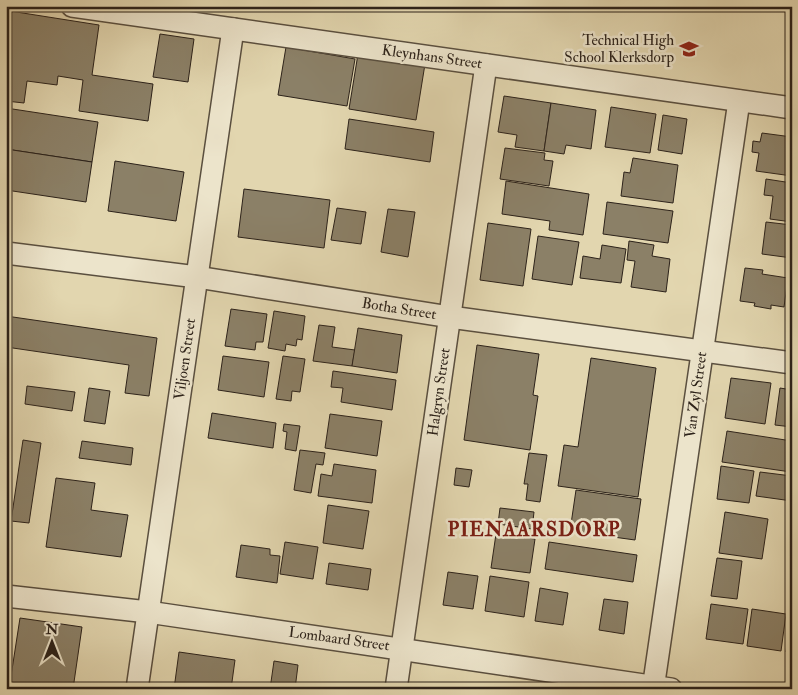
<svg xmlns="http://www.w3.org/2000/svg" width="798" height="695" viewBox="0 0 798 695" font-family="'IM FELL Double Pica',serif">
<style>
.building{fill:#8b8067;stroke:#2c221a}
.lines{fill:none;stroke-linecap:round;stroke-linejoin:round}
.street-casing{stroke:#5a4f3f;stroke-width:24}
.street{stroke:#ece4cb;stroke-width:21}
.labels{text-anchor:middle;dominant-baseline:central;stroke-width:5;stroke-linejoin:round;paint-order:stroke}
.poi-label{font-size:15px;fill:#2c221a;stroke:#ece4cb;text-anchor:end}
.street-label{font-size:15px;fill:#2c221a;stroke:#ece4cb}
.district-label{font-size:20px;font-weight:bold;letter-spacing:1px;fill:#7a1f14;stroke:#ece4cb}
</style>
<rect width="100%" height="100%" fill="#e2d6af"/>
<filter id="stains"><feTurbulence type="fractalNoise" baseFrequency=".004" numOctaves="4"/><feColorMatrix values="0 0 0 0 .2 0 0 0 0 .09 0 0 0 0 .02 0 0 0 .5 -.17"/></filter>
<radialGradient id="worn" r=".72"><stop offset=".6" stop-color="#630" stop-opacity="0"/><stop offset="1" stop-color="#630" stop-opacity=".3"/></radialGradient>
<g class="building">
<polygon points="10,11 99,25 92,75 153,84 148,121 79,111 83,80 58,76 57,85 27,81 24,103 6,101 6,39"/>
<polygon points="160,34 194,39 188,82 153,77"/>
<polygon points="286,47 355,59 347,106 278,95"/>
<polygon points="358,54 425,64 416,120 349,109"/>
<polygon points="504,96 551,103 544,151 515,147 517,135 498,132"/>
<polygon points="551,103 596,110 591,149 566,145 564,154 544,151"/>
<polygon points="611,107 656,114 650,153 605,147"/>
<polygon points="6,108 98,122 92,162 6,149"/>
<polygon points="663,115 687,119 682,154 658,150"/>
<polygon points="349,119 434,132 430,162 345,149"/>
<polygon points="762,133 792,137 792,176 756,171 759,153 752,152 753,141 760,142"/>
<polygon points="505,148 545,153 544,160 553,161 549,186 500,179"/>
<polygon points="6,149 92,162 86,202 6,190"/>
<polygon points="633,158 678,165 673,203 621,196 624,172 630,173"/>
<polygon points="115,161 184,172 176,221 108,211"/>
<polygon points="766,179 792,183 792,222 770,219 773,196 764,195"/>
<polygon points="506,181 589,194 583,235 549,230 550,221 502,214"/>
<polygon points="244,189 330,200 324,248 238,237"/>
<polygon points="607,202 673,211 668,243 603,234"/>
<polygon points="337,208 366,212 361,244 331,240"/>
<polygon points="388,209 415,212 408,257 381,252"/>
<polygon points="766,222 792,225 792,258 762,254"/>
<polygon points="488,223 531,229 523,286 480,280"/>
<polygon points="538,236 579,242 572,285 532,279"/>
<polygon points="629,241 654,245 652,256 670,259 666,292 631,287 635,261 627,260"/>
<polygon points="602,245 626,249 621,283 580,278 583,256 600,259"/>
<polygon points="745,268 763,270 762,274 788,278 784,307 771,305 771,309 754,306 755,303 740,301"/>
<polygon points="231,309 267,314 263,342 256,342 255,350 225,346"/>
<polygon points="274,311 305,316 302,340 297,339 296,346 286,344 285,351 268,348"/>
<polygon points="6,316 157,338 149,396 125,393 129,365 6,347"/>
<polygon points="319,325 335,327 332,347 355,350 352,366 313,361"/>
<polygon points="358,328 402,335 397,373 352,366"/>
<polygon points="477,345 539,354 533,395 538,396 530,450 464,440"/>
<polygon points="223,356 269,362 264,397 218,390"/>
<polygon points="283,356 305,359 300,392 292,391 291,401 276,399"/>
<polygon points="591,358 656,368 638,497 558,486 564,445 578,447"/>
<polygon points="333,371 396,380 392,410 341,402 343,388 331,387"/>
<polygon points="731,378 771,383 765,424 725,418"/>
<polygon points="27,386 75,392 72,411 25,404"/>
<polygon points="89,388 110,391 105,424 84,421"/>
<polygon points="780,388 792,390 792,427 775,425"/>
<polygon points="212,413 276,423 273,448 208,438"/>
<polygon points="330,414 382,421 377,456 325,448"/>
<polygon points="284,424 300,426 296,451 285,449 287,432 283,431"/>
<polygon points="727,431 792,441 791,472 722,462"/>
<polygon points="23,440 41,443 29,523 11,521"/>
<polygon points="82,441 133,448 131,465 79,458"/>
<polygon points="300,450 325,453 323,465 316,464 311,493 294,490"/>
<polygon points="529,453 547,455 540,502 526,500 528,484 524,484"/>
<polygon points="334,464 376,470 372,503 318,496 321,474 332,476"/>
<polygon points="721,466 754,471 749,503 717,499"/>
<polygon points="456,468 472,470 469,487 454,485"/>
<polygon points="760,472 792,476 792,501 756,496"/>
<polygon points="56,478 95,483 91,510 128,515 121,557 46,547"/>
<polygon points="576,490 641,499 635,540 570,531"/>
<polygon points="328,505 369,511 363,549 323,543"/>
<polygon points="500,508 534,512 532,529 498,524"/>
<polygon points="725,512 768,519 762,559 719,553"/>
<polygon points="496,534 535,539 530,573 491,568"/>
<polygon points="285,542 318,547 313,579 280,574"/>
<polygon points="549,542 637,555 633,582 545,569"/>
<polygon points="241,545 270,549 270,555 280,556 277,583 236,577"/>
<polygon points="717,558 742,561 737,599 711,596"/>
<polygon points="329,563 371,569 368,590 326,584"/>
<polygon points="448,572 478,576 473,609 443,605"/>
<polygon points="490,576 529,582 524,617 485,611"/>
<polygon points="540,588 568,593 563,625 535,621"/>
<polygon points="604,599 628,602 624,634 599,630"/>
<polygon points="711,604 748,609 743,644 706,639"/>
<polygon points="752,609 786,614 781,651 747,646"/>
<polygon points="791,613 792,613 792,653 786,652"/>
<polygon points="20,618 82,627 73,689 9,689"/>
<polygon points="179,652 235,660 231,689 174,689"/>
<polygon points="274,661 298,665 295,689 270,689"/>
</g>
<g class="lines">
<g class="street-casing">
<g id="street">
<polyline points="72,6 792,108"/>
<polyline points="6,253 197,277 450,317 792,363"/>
<polyline points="6,596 148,612 671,689"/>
<polyline points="137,689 233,29"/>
<polyline points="396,689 486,65"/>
<polyline points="653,689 739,101"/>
</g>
</g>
<use href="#street" class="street"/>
</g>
<defs>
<g id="school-bare" transform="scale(1.5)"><path d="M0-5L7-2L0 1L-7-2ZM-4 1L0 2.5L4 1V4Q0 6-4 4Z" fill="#8f2418" stroke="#ece4cb" stroke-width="2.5" paint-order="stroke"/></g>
</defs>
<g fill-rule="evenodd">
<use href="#school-bare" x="689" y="49"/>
</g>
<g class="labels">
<g class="poi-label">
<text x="674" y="40">Technical High<tspan x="674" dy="17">School Klerksdorp</tspan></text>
</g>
<g class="street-label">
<text transform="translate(432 57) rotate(8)">Kleynhans Street</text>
<text transform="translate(399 309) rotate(9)">Botha Street</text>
<text transform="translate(185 359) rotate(-82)">Viljoen Street</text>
<text transform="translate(439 392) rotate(-82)">Halgryn Street</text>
<text transform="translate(696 395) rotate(-82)">Van Zyl Street</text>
<text transform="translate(339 639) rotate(8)">Lombaard Street</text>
</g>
<g class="district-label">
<text x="534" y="529">PIENAARSDORP</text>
</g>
</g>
<rect width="798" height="695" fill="none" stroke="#e2d6af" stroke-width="25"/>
<rect x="8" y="8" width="783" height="680" fill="none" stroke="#2c221a" stroke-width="2.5"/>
<rect x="12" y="12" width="773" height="670" fill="none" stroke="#2c221a"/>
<g transform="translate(52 642)" stroke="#ece4cb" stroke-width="4" paint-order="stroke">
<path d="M0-4L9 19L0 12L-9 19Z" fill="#2c221a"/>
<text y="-8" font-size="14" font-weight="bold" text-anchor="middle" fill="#2c221a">N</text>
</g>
<rect width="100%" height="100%" filter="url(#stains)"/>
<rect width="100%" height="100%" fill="url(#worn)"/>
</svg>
